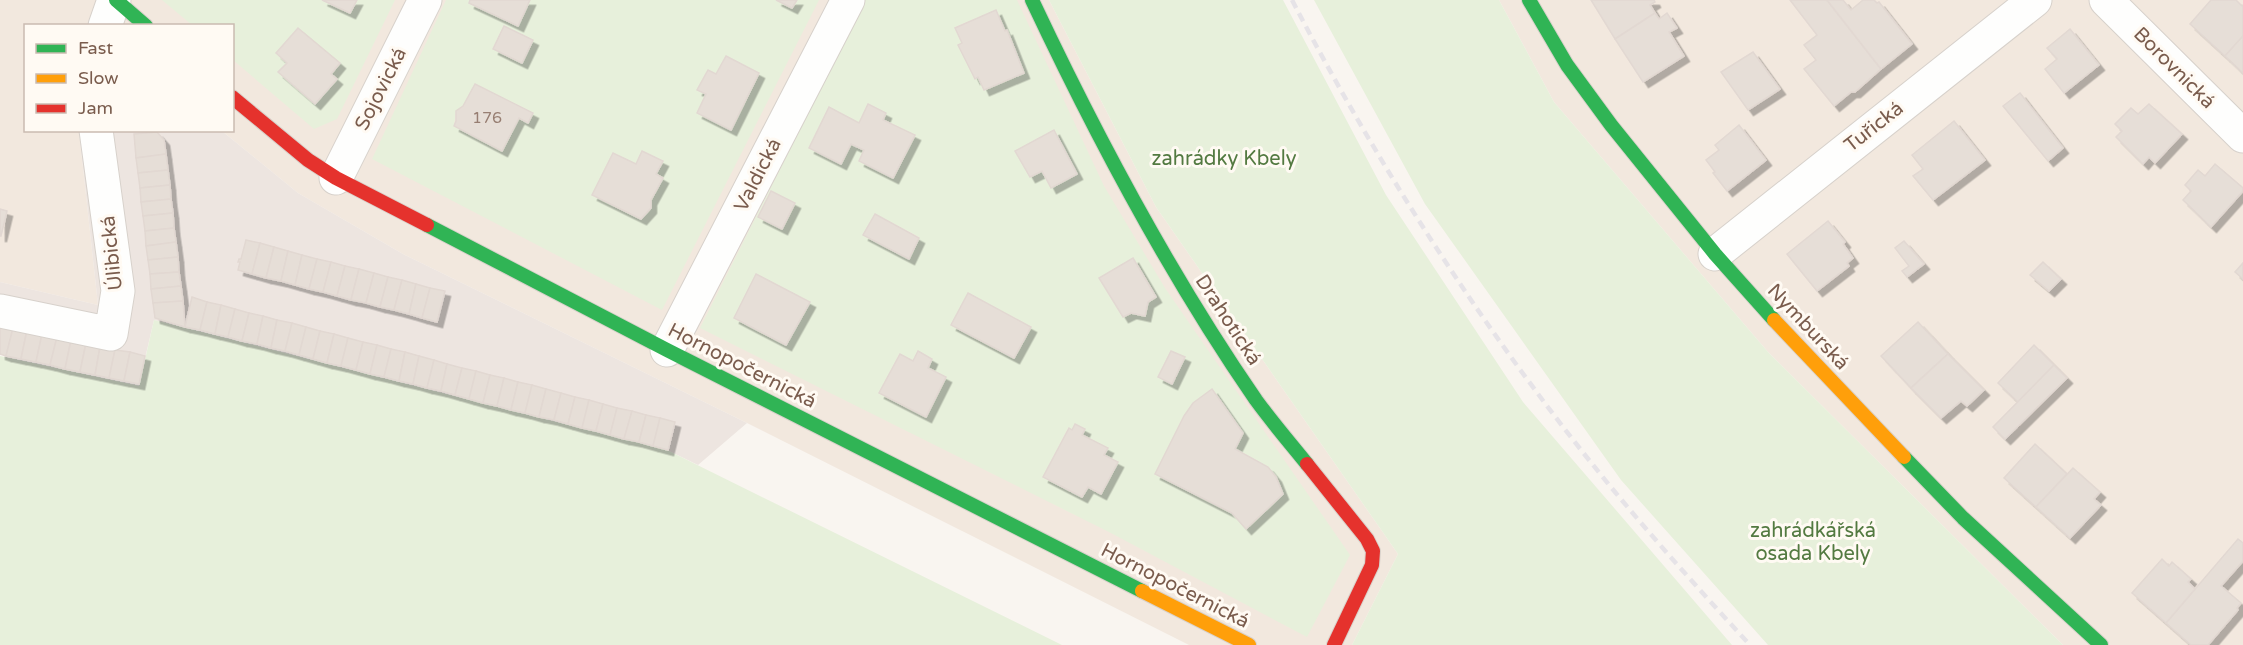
<svg xmlns="http://www.w3.org/2000/svg" width="2243" height="645" viewBox="0 0 2243 645" font-family="'Varela Round',sans-serif">
<style>
.residential{fill:#f2e8de}
.industrial{fill:#ede5e0}
.green{fill:#e7f0db;fill-rule:evenodd}
.building{fill:#e6ded7;stroke:#e2d8d2;stroke-width:1.5;filter:url(#shadow)}
.lines{fill:none;stroke-linecap:round;stroke-linejoin:round}
.street-casing{stroke:#d7d1cb;stroke-width:35}
.fast-casing{stroke:#d9d2cb;stroke-width:16}
.slow-casing{stroke:#d9d2cb;stroke-width:16}
.jam-casing{stroke:#d9d2cb;stroke-width:16}
.street{stroke:#fefefd;stroke-width:33}
.fast{stroke:#30b455;stroke-width:14}
.slow{stroke:#ff9f0a;stroke-width:14}
.jam{stroke:#e5322d;stroke-width:14}
.rail{stroke:#e6e3e7;stroke-width:4.5;stroke-dasharray:9 6;stroke-linecap:butt}
.labels{text-anchor:middle;dominant-baseline:central;stroke-width:6;stroke-linejoin:round;paint-order:stroke}
.number-label{font-size:16px;fill:#977e72}
.street-label{font-size:20px;fill:#7a5c4d;stroke:#fffaf3}
.park-label{font-size:20px;fill:#537a41;stroke:#fffaf3}
</style>
<defs>
<filter id="shadow"><feDropShadow dx="5.5" dy="5.5" stdDeviation="0" flood-color="#0004"/></filter>
</defs>
<rect width="100%" height="100%" fill="#f9f5f0"/>
<g class="residential">
<polygon points="0,0 1049,0 1156,207 1398,554 1352,645 1189,645 747,423 403,254 298,193 222,131 232,130 232,26 26,26 26,130 79,131 98,305 0,282"/>
<polygon points="1499,0 2243,0 2243,645 2063,645 1768,352 1554,102"/>
</g>
<polygon class="industrial" points="79,131 222,131 298,193 403,254 747,423 698,465 667,450 200,330 154,320 139,384 0,354 0,282 98,305"/>
<g class="green">
<path d="M162,0H322L349,13L357,0H395L337,119L314,129L233,60L232,26L192,25ZM298,28L340,63L331,74L337,79L279,72L287,63L276,53Z"/>
<path d="M446,0H470L469,3L518,26L530,0H776L792,8L797,0H819L662,310L372,159ZM726,56L759,73L731,130L697,113L706,94L698,90L716,74ZM475,84L533,114L528,123L519,118L502,150L454,126L456,111L463,106ZM643,151L662,161L656,174L662,178L651,200V208L641,219L592,195L613,153L636,164Z"/>
<path d="M865,0H1017L1104,186L1165,288L1350,555L1307,637L1109,532L700,328ZM996,10L1005,31H1007L1024,73L984,90L978,77L974,78L958,45L962,43L955,27ZM868,104L886,113L883,120L893,177L859,161L864,150L851,144L840,164L809,148L829,108L859,123ZM1054,130L1076,174L1051,188L1042,171L1031,177L1015,151ZM771,191L795,203L782,229L758,217ZM875,214L919,237L909,259L863,235ZM1133,258L1156,297L1148,302L1144,316L1131,313L1123,317L1100,278ZM756,275L810,302L786,345L734,318ZM968,293L1031,327L1014,358L952,326ZM1171,351L1185,357L1158,377V376ZM919,352L932,359L928,368L946,377L926,417L880,393L899,354L913,361ZM1212,389L1243,433L1235,449C1262,463 1271,464 1283,494L1246,529L1232,513L1155,474L1184,416L1193,403ZM1075,424L1082,435L1107,448L1104,455L1101,494L1088,487L1082,497L1043,477L1068,428L1072,430Z"/>
<polygon points="1049,0 1283,0 1386,195 1523,402 1732,645 1352,645 1398,554 1156,207"/>
<polygon points="1314,0 1499,0 1554,102 1768,352 2063,645 1768,645 1621,480 1425,204"/>
<polygon points="154,320 667,450 1062,645 0,645 0,356 139,386"/>
</g>
<g class="building">
<polygon points="322,0 357,0 350,13"/>
<polygon points="470,0 530,0 518,26 469,3"/>
<polygon points="776,0 797,0 792,8"/>
<polygon points="1591,0 1654,0 1655,2 1650,5 1655,13 1615,39"/>
<polygon points="1790,0 1827,0 1881,69 1855,92 1851,92 1834,106 1804,69 1816,60 1804,45 1817,35"/>
<polygon points="1827,0 1843,0 1851,10 1863,0 1874,0 1877,3 1879,2 1912,44 1881,69"/>
<polygon points="2211,0 2236,0 2243,7 2243,36 2225,56 2190,24"/>
<polygon points="996,10 1005,31 1007,30 1024,73 984,90 978,77 975,79 958,45 962,43 955,28"/>
<polygon points="1655,13 1659,19 1667,13 1677,28 1669,32 1684,56 1643,82 1615,39"/>
<polygon points="504,26 533,40 522,63 493,49"/>
<polygon points="298,28 340,63 331,74 337,79 315,104 278,72 287,63 276,53"/>
<polygon points="2070,29 2099,65 2064,93 2045,69 2057,59 2047,48"/>
<polygon points="2243,36 2243,73 2225,56"/>
<polygon points="1753,52 1780,89 1748,110 1721,72"/>
<polygon points="726,56 759,73 731,130 697,113 706,94 697,90 708,70 716,74"/>
<polygon points="475,84 533,113 528,123 519,118 502,151 454,126 456,121 456,111 463,106"/>
<polygon points="2020,93 2063,148 2048,161 2003,106"/>
<polygon points="868,104 886,113 883,120 915,135 893,178 859,161 864,150 851,144 841,164 809,148 829,107 859,123"/>
<polygon points="2149,104 2182,134 2155,163 2149,157 2143,164 2116,137 2122,131 2115,124 2131,108 2138,114"/>
<polygon points="1954,121 1985,160 1933,200 1913,176 1923,169 1912,155"/>
<polygon points="1739,125 1766,160 1727,191 1713,173 1715,172 1706,160 1719,150 1715,145"/>
<polygon points="1054,130 1077,174 1051,188 1042,171 1030,177 1015,151"/>
<polygon points="157,132 164,140 166,154 136,158 134,134"/>
<polygon points="642,151 663,161 656,174 663,178 651,200 651,208 641,219 592,195 613,153 636,164"/>
<polygon points="166,154 168,170 138,173 136,158"/>
<polygon points="2215,164 2243,188 2243,191 2211,227 2183,200 2191,191 2185,185 2198,170 2205,176"/>
<polygon points="168,170 170,185 140,188 138,173"/>
<polygon points="170,185 171,199 141,202 140,188"/>
<polygon points="771,191 795,203 782,229 758,217"/>
<polygon points="171,199 173,213 143,216 141,202"/>
<polygon points="0,209 7,211 1,236 0,236"/>
<polygon points="173,213 174,228 145,231 143,216"/>
<polygon points="875,214 919,238 909,259 863,235"/>
<polygon points="1828,221 1845,242 1843,244 1853,258 1847,263 1849,266 1817,291 1787,254"/>
<polygon points="174,228 176,242 146,246 145,231"/>
<polygon points="246,240 260,243 252,274 238,270 240,262 238,262 239,259 241,259"/>
<polygon points="1904,241 1924,264 1907,277 1902,271 1909,266 1895,248"/>
<polygon points="176,242 178,257 148,260 146,246"/>
<polygon points="260,243 274,247 266,278 252,274"/>
<polygon points="274,247 288,251 281,281 266,278"/>
<polygon points="288,251 302,255 295,285 281,281"/>
<polygon points="302,255 317,259 309,289 295,285"/>
<polygon points="178,257 179,272 150,274 148,260"/>
<polygon points="1133,258 1156,297 1148,302 1145,316 1131,313 1123,317 1099,278"/>
<polygon points="317,259 331,262 323,292 309,289"/>
<polygon points="331,262 345,266 337,296 323,292"/>
<polygon points="2043,262 2061,279 2049,291 2030,275"/>
<polygon points="2243,263 2243,279 2235,272"/>
<polygon points="345,266 359,269 351,300 337,296"/>
<polygon points="359,269 374,273 366,303 351,300"/>
<polygon points="179,272 181,286 151,289 150,274"/>
<polygon points="374,273 388,277 380,307 366,303"/>
<polygon points="756,274 810,302 786,345 734,318"/>
<polygon points="388,277 402,280 394,310 380,307"/>
<polygon points="402,280 416,284 409,314 394,310"/>
<polygon points="416,284 430,288 422,318 409,314"/>
<polygon points="181,286 183,301 153,303 151,289"/>
<polygon points="430,288 445,291 437,322 422,318"/>
<polygon points="968,293 1031,327 1014,358 951,325"/>
<polygon points="192,297 207,302 200,330 185,327"/>
<polygon points="183,301 185,327 155,318 153,303"/>
<polygon points="207,302 221,305 215,334 200,330"/>
<polygon points="221,305 235,309 228,337 215,334"/>
<polygon points="235,309 249,313 242,341 228,337"/>
<polygon points="249,313 263,316 257,344 242,341"/>
<polygon points="263,316 277,320 271,348 257,344"/>
<polygon points="277,320 292,323 285,351 271,348"/>
<polygon points="1918,322 1948,354 1911,388 1881,356"/>
<polygon points="292,323 306,327 299,355 285,351"/>
<polygon points="0,325 13,328 6,356 0,354"/>
<polygon points="306,327 320,331 313,359 299,355"/>
<polygon points="13,328 27,330 21,359 6,356"/>
<polygon points="27,330 42,334 36,362 21,359"/>
<polygon points="320,331 334,334 327,363 313,359"/>
<polygon points="42,334 57,337 50,365 36,362"/>
<polygon points="334,334 348,338 341,366 327,363"/>
<polygon points="57,337 71,340 65,369 50,365"/>
<polygon points="348,338 363,342 356,370 341,366"/>
<polygon points="71,340 86,343 80,372 65,369"/>
<polygon points="363,342 377,345 370,374 356,370"/>
<polygon points="86,343 100,347 95,375 80,372"/>
<polygon points="377,345 391,349 384,377 370,374"/>
<polygon points="2034,345 2054,365 2018,402 1998,383"/>
<polygon points="100,347 115,350 109,378 95,375"/>
<polygon points="391,349 405,352 399,381 384,377"/>
<polygon points="115,350 130,352 124,381 109,378"/>
<polygon points="918,351 932,359 928,368 946,377 926,417 879,393 900,354 913,361"/>
<polygon points="1171,351 1185,357 1172,384 1158,377"/>
<polygon points="130,352 145,356 139,384 124,381"/>
<polygon points="405,352 419,356 413,384 399,381"/>
<polygon points="1948,354 1984,390 1967,406 1961,401 1941,418 1911,388"/>
<polygon points="419,356 434,360 427,388 413,384"/>
<polygon points="434,360 447,364 441,391 427,388"/>
<polygon points="447,364 462,368 455,395 441,391"/>
<polygon points="2054,365 2067,378 2005,439 1993,427"/>
<polygon points="462,368 476,371 469,399 455,395"/>
<polygon points="476,371 490,375 483,403 469,399"/>
<polygon points="490,375 504,378 497,406 483,403"/>
<polygon points="504,378 518,382 511,410 497,406"/>
<polygon points="518,382 532,385 525,413 511,410"/>
<polygon points="532,385 546,389 539,417 525,413"/>
<polygon points="546,389 561,393 554,420 539,417"/>
<polygon points="1212,389 1243,433 1235,449 1268,467 1276,477 1283,494 1246,529 1232,513 1155,474 1184,416 1193,403"/>
<polygon points="561,393 575,397 568,424 554,420"/>
<polygon points="575,397 589,400 582,428 568,424"/>
<polygon points="589,400 603,404 596,431 582,428"/>
<polygon points="603,404 617,408 610,435 596,431"/>
<polygon points="617,408 632,411 624,439 610,435"/>
<polygon points="632,411 646,415 639,442 624,439"/>
<polygon points="646,415 660,418 653,446 639,442"/>
<polygon points="660,418 675,422 668,450 653,446"/>
<polygon points="1075,424 1085,429 1082,435 1108,448 1104,455 1118,462 1101,494 1088,487 1082,497 1043,477 1069,428 1072,430"/>
<polygon points="2035,444 2067,474 2036,507 2004,478"/>
<polygon points="2073,468 2100,492 2094,499 2101,505 2070,538 2036,507"/>
<polygon points="2238,539 2243,543 2243,561 2221,586 2241,603 2237,608 2238,610 2208,645 2191,645 2166,623"/>
<polygon points="2162,559 2169,566 2172,562 2191,579 2188,582 2195,589 2166,623 2132,593"/>
</g>
<g class="lines">
<g class="street-casing">
<g id="street">
<polyline points="2106,0 2243,136"/>
<polyline points="105,26 114,0"/>
<polyline points="336,178 425,0"/>
<polyline points="1715,254 2035,0"/>
<polyline points="0,311 111,334 118,291 96,130"/>
<polyline points="667,350 848,0"/>
</g>
</g>
<g class="fast-casing">
<g id="fast">
<polyline points="116,0 146,26"/>
<path d="M1032,0C1097,138 1169,274 1256,400C1272,422 1290,443 1307,464"/>
<polyline points="1529,0 1567,65 1611,125 1715,254 1774,320"/>
<polyline points="427,225 667,350 1142,591"/>
<polyline points="1904,457 1963,518 2101,645"/>
</g>
</g>
<g class="slow-casing">
<g id="slow">
<polyline points="1774,320 1904,457"/>
<polyline points="1142,591 1249,645"/>
</g>
</g>
<g class="jam-casing">
<g id="jam">
<polyline points="232,97 308,160 336,178 427,225"/>
<polyline points="1307,464 1367,539 1373,551 1372,565 1334,645"/>
</g>
</g>
<use href="#street" class="street"/>
<use href="#fast" class="fast"/>
<use href="#slow" class="slow"/>
<use href="#jam" class="jam"/>
<path class="rail" d="M1292,0C1382,173 1491,342 1615,492C1659,545 1704,595 1750,645"/>
</g>
<g class="labels">
<g class="number-label">
<text x="487" y="118">176</text>
</g>
<g class="street-label">
<text transform="translate(2174 68) rotate(45)">Borovnická</text>
<text transform="translate(381 89) rotate(-63)">Sojovická</text>
<text transform="translate(1874 127) rotate(-38)">Tuřická</text>
<text transform="translate(758 175) rotate(-63)">Valdická</text>
<text transform="translate(112 253) rotate(-96)">Úlibická</text>
<text transform="translate(1228 320) rotate(57)">Drahotická</text>
<text transform="translate(1808 327) rotate(47)">Nymburská</text>
<text transform="translate(742 366) rotate(27)">Hornopočernická</text>
<text transform="translate(1175 586) rotate(27)">Hornopočernická</text>
</g>
<g class="park-label">
<text x="1224" y="159">zahrádky Kbely</text>
<text x="1813" y="531">zahrádkářská<tspan x="1813" dy="23">osada Kbely</tspan></text>
</g>
</g>
<rect x="24" y="24" width="210" height="108" fill="#fffaf3" stroke="#cabbb1" stroke-width="1.5"/>
<rect x="36" y="44" width="30" height="9" fill="#30b455" stroke="#cabbb1" stroke-width="1.5"/>
<text x="78" y="54" font-size="18" fill="#7a5c4d">Fast</text>
<rect x="36" y="74" width="30" height="9" fill="#ff9f0a" stroke="#cabbb1" stroke-width="1.5"/>
<text x="78" y="84" font-size="18" fill="#7a5c4d">Slow</text>
<rect x="36" y="104" width="30" height="9" fill="#e5322d" stroke="#cabbb1" stroke-width="1.5"/>
<text x="78" y="114" font-size="18" fill="#7a5c4d">Jam</text>
</svg>
